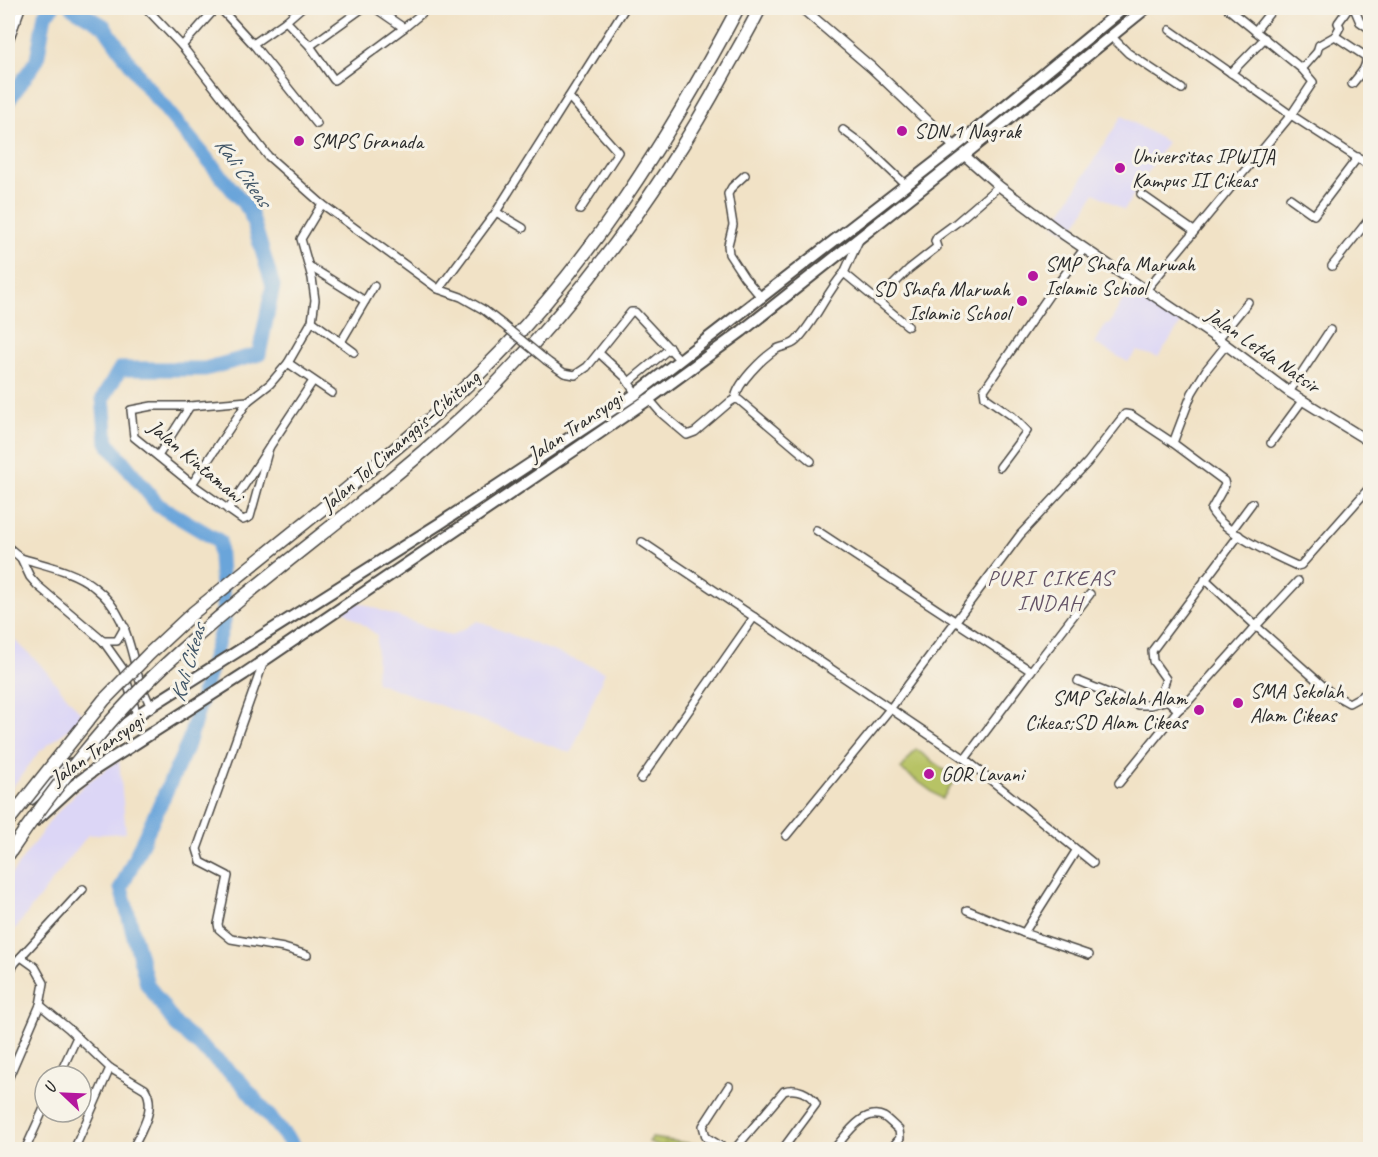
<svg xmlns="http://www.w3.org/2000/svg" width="1378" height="1157" viewBox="0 0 1378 1157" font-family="Caveat,sans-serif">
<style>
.built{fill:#dcd6f6}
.green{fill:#b7c365;stroke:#717748;stroke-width:1.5}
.cemetery{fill:url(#cemetery-stones);stroke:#717748;stroke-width:1.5}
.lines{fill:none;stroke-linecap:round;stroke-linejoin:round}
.river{stroke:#6aa5da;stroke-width:15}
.minor-casing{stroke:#494642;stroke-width:10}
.secondary-casing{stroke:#494642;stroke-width:12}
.trunk-casing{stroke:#494642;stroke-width:14}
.motorway-casing{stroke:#494642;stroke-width:15}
.minor{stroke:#fff;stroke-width:7}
.secondary{stroke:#fff;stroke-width:9}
.trunk{stroke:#fff;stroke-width:10}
.motorway{stroke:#fff;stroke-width:12}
.minor-bridge-casing{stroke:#494642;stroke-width:10;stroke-linecap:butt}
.motorway-bridge-casing{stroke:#494642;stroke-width:15;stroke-linecap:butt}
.minor-bridge{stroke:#fff;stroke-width:7}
.motorway-bridge{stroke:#fff;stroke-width:12}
.poi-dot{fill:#b5179e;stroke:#f7f3e8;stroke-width:2}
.labels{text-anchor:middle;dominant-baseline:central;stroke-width:6;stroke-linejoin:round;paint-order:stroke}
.poi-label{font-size:21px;fill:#2b2b2b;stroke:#f7f3e8;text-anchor:start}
.street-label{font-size:21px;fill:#2b2b2b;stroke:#f7f3e8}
.water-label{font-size:22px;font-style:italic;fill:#415668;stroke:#f7f3e8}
.neighbourhood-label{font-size:22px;letter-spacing:1.5px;fill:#645366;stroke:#f7f3e8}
</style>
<defs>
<pattern id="cemetery-stones" width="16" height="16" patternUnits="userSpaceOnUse" patternTransform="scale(1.5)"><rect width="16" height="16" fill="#b7c365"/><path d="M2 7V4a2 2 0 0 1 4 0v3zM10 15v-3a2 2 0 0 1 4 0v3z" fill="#959f53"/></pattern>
</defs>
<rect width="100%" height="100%" fill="#f7f3e8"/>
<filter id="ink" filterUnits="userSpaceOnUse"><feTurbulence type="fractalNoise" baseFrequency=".0167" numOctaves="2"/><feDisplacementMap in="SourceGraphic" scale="12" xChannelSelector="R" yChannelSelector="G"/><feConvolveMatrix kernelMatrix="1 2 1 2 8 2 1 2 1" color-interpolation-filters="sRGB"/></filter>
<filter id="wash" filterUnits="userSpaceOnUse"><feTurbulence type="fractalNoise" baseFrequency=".008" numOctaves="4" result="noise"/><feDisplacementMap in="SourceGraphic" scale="24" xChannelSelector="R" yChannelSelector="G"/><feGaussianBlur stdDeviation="1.35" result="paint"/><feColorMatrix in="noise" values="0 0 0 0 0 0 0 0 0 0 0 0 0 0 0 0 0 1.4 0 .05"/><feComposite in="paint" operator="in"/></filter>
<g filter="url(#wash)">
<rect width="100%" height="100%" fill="#f1e2c6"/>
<g class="built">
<polygon points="1122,116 1167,142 1124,210 1095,193 1070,235 1054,223"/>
<polygon points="1129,288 1182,322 1158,357 1137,351 1128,362 1094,343 1106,324 1109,325"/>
<polygon points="358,602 451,636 478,621 605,672 571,753 376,682 377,635 343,610"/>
<polygon points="8,634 38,662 84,717 39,752 8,793"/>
<polygon points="119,760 126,833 88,835 8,938 8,879 53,817 85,784"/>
</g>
<polygon class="green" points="916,749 956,779 942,799 901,769"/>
<polygon class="cemetery" points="652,1138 700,1145 714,1149 669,1149 649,1142"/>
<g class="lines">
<g class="river">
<polyline points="73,8 104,26 143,82 250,211 273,286 259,354 205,369 120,369 103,398 107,442 158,505 219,541 224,621 188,744 121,888 147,984 176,1025 240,1081 297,1150"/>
<polyline points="8,101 37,60 45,14 52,8"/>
</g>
</g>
</g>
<g filter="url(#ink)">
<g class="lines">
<g class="minor-casing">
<g id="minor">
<polyline points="146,8 182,46 268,156 322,204 438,289 461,297 484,310 502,324"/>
<polyline points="220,8 253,44 317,124"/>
<polyline points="375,8 404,28 428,8"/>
<polyline points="1354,8 1360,22 1370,29"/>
<polyline points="8,12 17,20"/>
<polyline points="811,15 818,8"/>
<polyline points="286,21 301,8"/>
<polyline points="1170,30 1291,115 1370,166"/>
<polyline points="1255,31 1272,10 1269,8"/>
<polyline points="1111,36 1128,53 1182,89"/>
<path d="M1335,36L1365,56C1369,66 1359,75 1352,84"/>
<polyline points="8,43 21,8"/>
<polyline points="253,44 286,21 310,46 334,80 404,28"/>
<polyline points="182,46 216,8"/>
<polyline points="310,46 363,8"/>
<polyline points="1302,69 1317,52 1319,45 1335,36 1340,27 1338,23 1348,9 1354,8"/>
<polyline points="1231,73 1265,38"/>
<polyline points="569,97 618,152 580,210"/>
<polyline points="843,130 866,147 905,184"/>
<polyline points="745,175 732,187 728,194 733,225 728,245 729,254 744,277 761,297"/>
<polyline points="1141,194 1194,231"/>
<polyline points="1290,198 1314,215 1358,157"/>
<polyline points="496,212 523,228"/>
<polyline points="309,266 365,301"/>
<polyline points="1332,266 1370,218"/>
<polyline points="844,273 859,240"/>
<polyline points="439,289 496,212 625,8"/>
<polyline points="1146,290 1291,115 1313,82 1302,69 1227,8"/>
<polyline points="877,301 909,269 937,247 935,241 937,237 956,223 999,186"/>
<polyline points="312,321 354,352"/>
<polyline points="1218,339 1248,302"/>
<polyline points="341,342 374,286"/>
<polyline points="599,353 625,377 636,394"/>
<polyline points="547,361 564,373 575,375 587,367 631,312 635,312 680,360"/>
<polyline points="288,363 332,393"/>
<polyline points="629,382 670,348"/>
<polyline points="1289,392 1330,330"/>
<polyline points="649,399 661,413 687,435 695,432 730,402 735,399 739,400 811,461"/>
<path d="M735,399C737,383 762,359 775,350C782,345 790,347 796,341C816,321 825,294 844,273L908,326"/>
<polyline points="1173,443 1192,393 1206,370 1226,345"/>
<polyline points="1271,443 1302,401"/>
<polyline points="269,448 250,517 243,520 192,484 134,437 131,410 152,406 190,406 248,401 270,384 288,363 312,321 315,300 312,278 301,239 322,204"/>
<polyline points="158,456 190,406"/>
<polyline points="1000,467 1027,431 1012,416 985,397 984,390 1050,294 1084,249"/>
<polyline points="192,484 248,401"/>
<polyline points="228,510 313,381"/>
<polyline points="816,530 1031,671 965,759"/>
<polyline points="1232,530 1252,503"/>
<polyline points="1239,535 1152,651 1153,661 1166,679 1161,694 1178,710 1186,704 1256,626 1331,693 1349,703 1367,693 1370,688"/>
<polyline points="642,542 754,617"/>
<polyline points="8,547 21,558 30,577 37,585 103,641 123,669 137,715"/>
<path d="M21,558C44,565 75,571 94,587C124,610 128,639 137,672C140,684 146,696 151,707"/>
<polyline points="1205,579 1256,626 1298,581"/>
<polyline points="103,641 117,641 125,627"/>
<polyline points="264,661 197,849 201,862 228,876 218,924 219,929 231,939 284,948 307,955"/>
<polyline points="1031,671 1090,594"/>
<polyline points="1078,681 1138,705 1150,705 1165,701"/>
<polyline points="641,779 754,617 965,759 1093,863"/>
<polyline points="1119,783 1178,710"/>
<path d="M786,836L890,709L1020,535L1088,462L1125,414L1131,415L1173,443L1224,481L1225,485L1211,510C1224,533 1273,555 1297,566L1301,565L1370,487"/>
<polyline points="967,910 1024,933 1076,851"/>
<polyline points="1024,933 1089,955"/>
<polyline points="8,974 15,963 83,889"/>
<path d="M40,1005L68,1028L110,1068L145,1089C157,1108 141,1131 132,1150"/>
<polyline points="59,1076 77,1037"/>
<polyline points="8,1079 40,1005 44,983 35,967 21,957"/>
<polyline points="25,1150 45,1106"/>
<polyline points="74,1150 110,1068"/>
<polyline points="207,1150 210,1150"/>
<polyline points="727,1150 706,1137 703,1126 729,1086"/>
<path d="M734,1150L784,1091C796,1087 810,1093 816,1104L782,1150"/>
<path d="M833,1150C845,1137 864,1106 884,1117C889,1120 894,1126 899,1130L900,1138L890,1150"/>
</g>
</g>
<g class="secondary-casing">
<g id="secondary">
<polyline points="802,8 872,68 955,147"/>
<polyline points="964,155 999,186 1063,234 1218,339 1289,392 1370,442"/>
</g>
</g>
<g class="trunk-casing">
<g id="trunk">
<polyline points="91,750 137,715 439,524 636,394 955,147 1124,8"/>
<polyline points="31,799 71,764"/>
<polyline points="36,820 73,786 97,768 244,674 576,449 649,399 742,331 964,155 1146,8"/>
</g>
</g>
<g class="motorway-casing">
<g id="motorway">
<path d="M342,493C389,454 436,416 479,374C587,269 668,140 738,8"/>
<path d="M357,506C404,468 451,430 494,386C585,292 663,187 725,72C737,50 750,29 760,8"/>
</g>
</g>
<use href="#minor" class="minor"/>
<use href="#secondary" class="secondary"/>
<use href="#trunk" class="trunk"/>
<use href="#motorway" class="motorway"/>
<g class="minor-bridge-casing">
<polyline id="minor-bridge" points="502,324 547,361"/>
</g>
<g class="motorway-bridge-casing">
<g id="motorway-bridge">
<polyline points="8,821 104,700 149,654 194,612 342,493"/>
<path d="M8,855C51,791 108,719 164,666C225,609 292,558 357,506"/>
</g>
</g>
<use href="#minor-bridge" class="minor-bridge"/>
<use href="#motorway-bridge" class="motorway-bridge"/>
</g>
</g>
<g class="poi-dot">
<circle cx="902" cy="131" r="6"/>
<circle cx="299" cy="141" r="6"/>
<circle cx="1120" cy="168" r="6"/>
<circle cx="1033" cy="276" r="6"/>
<circle cx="1022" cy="301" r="6"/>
<circle cx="1238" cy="703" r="6"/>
<circle cx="1199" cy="710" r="6"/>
<circle cx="929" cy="774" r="6"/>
</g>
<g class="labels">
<g class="poi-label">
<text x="914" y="131">SDN 1 Nagrak</text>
<text x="311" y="141">SMPS Granada</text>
<text x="1132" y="156">Universitas IPWIJA<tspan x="1132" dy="24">Kampus II Cikeas</tspan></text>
<text x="1045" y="264">SMP Shafa Marwah<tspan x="1045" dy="24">Islamic School</tspan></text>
<text x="1010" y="289" text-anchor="end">SD Shafa Marwah<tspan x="1010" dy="24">Islamic School</tspan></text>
<text x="1250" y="691">SMA Sekolah<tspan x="1250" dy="24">Alam Cikeas</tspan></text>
<text x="1187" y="698" text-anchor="end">SMP Sekolah Alam<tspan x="1187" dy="24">Cikeas;SD Alam Cikeas</tspan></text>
<text x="941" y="774">GOR Lavani</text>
</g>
<g class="street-label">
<text transform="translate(1263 350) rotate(35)">Jalan Letda Natsir</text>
<text transform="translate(575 426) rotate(-34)">Jalan Transyogi</text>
<text transform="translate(400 441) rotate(-41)">Jalan Tol Cimanggis–Cibitung</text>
<text transform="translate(196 461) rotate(40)">Jalan Kintamani</text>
<text transform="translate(97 749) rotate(-35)">Jalan Transyogi</text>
</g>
<g class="water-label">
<text transform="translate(243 172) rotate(54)">Kali Cikeas</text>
<text transform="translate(188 663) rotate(-74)">Kali Cikeas</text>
</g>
<g class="neighbourhood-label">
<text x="1050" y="578">PURI CIKEAS<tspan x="1050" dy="25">INDAH</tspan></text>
</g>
</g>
<rect width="1378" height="1157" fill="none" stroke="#f7f3e8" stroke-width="30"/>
<g transform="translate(63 1094) rotate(293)"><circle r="28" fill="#f7f3e8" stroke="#a5a39c" stroke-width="1.5"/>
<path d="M0-4.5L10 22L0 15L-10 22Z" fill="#b5179e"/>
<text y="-9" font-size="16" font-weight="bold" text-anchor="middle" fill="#2b2b2b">U</text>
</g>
</svg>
